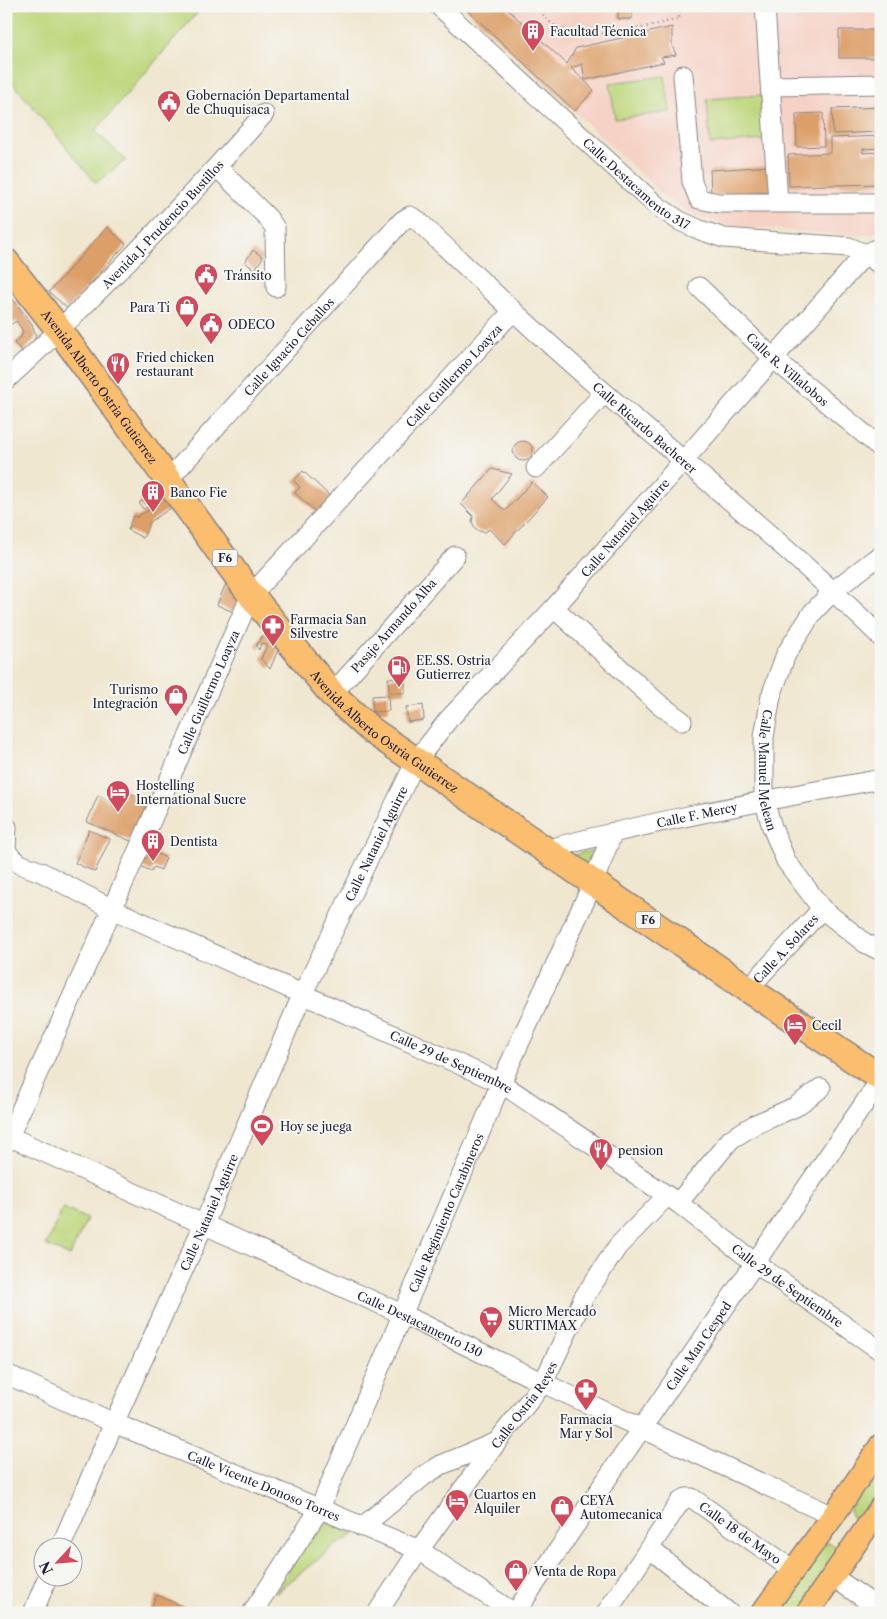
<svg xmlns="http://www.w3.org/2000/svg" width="887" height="1619" viewBox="0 0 887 1619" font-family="'Libre Caslon Text',serif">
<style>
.built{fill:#f6d1c5}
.green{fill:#bdd77c;stroke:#707c5c}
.building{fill:#dd9f67}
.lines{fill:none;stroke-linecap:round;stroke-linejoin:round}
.minor-casing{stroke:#898486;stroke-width:21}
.major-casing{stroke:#898486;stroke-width:25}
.highway-casing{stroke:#898486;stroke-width:29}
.path{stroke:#898486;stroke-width:2.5;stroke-dasharray:1 4;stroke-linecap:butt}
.minor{stroke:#fff;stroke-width:19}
.major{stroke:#fbbd6e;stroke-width:22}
.highway{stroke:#fbbd6e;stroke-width:26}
.labels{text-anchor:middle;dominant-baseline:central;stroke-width:4;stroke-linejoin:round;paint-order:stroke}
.shield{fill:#f6f6f2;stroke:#626272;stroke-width:1}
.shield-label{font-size:11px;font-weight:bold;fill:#22223b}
.poi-label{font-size:12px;fill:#22223b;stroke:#f6f6f2;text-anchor:start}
.street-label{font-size:12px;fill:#22223b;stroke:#f6f6f2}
</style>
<rect width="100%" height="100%" fill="#f6f6f2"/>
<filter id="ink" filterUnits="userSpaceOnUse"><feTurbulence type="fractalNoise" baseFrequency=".02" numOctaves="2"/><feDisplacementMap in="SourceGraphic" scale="10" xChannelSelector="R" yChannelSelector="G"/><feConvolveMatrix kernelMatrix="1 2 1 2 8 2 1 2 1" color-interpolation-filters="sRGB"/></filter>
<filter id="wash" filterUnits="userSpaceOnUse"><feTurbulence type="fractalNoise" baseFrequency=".0096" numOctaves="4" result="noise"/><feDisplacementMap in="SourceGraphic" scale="20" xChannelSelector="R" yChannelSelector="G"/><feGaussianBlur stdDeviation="1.12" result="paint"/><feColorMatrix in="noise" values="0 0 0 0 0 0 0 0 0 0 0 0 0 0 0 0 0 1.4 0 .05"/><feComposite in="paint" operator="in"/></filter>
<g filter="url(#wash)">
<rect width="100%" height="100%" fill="#f0e7d0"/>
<polygon class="built" points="463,6 881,6 881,233 863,235 845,235 732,226 698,217 667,199"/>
<g class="green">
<polygon points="6,6 192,6 198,12 95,131 126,160 96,183 6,75"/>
<polygon points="665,76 670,112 615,119 610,83"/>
<polygon points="762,95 765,140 710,144 707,99"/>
<polygon points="596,850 588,873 567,858 580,853"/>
<polygon points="63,1208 87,1219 70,1256 46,1245"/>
<polygon points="881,1460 881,1496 865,1518 858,1520 852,1517 849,1511"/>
<polygon points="320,1520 355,1534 334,1546 276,1593 291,1567"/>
<polygon points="829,1542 835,1546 840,1552 801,1613 775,1613 823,1543"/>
</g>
<g id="blocks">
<g class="building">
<polygon points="463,6 504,6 567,64 576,48 672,27 672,45 676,55 661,57 664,62 585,80 582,64 571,68 594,90 575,111"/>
<polygon points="618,6 652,6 652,9 632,9 632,19 618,19"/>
<polygon points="879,22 881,22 881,58 839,58 839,30 879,30"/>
<polygon points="881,107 881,132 833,134 832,109"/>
<polygon points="823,113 824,146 797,147 796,114"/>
<polygon points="881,136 881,148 863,149 863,153 881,152 881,184 789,186 788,155 830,153 830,138"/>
<polygon points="773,166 774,192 711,195 710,170"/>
<polygon points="107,227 126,244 68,309 49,292"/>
<polygon points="253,250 263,257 255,270 245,262"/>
<polygon points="6,290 32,324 36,336 34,340 23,352 14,343 21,337 23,332 21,328 16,321 6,328"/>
<circle cx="523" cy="451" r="10"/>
<polygon points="492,469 512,474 492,499 505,511 532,482 548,497 505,544 489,529 486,532 479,531 475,528 472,522 473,516 461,504"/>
<polygon points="303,471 332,498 318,514 295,493 300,487 294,481"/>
<polygon points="161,490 172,507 150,522 143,538 128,530 133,516 137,517 149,510 147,507 143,509 139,503"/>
<polygon points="229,576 241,597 236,613 217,605"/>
<polygon points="268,627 280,645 270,669 261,659 267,645 261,643 259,650 256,646"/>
<polygon points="405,677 405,693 389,693 388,678"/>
<polygon points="388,695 389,711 373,712 372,696"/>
<polygon points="423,705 424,720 408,722 406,707"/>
<polygon points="125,791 150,802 133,842 87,822 98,795 117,805"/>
<polygon points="89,830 110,839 95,872 75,863"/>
<polygon points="147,849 166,858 161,870 154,867 151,871 140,866"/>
<polygon points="157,1595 187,1608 185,1613 149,1613"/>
</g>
</g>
</g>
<g filter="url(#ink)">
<use href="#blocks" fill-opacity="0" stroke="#898486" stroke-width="1"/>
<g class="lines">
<g class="minor-casing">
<g id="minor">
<path id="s1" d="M439,6L657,206L680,221L700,230L724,238L849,247L865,254L881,265"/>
<polyline points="765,6 778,202"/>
<polyline points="683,75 692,182 699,199 719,203 881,203"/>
<polyline points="771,86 881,84"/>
<polyline points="217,167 268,218 275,228 276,287"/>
<path id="s2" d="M699,287L774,359L881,448"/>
<path id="s3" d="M6,380C97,297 182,206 264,114"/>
<polyline points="536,468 604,393"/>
<path id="s4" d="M168,480L402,221L410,216L417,220C479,279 541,338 606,394C698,474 794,552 881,637"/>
<path id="s5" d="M881,556L875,559L833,591L813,612L786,654L771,696L764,737V800L772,827L786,861L822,909L865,943L881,951"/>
<polyline points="554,608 659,704 682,721"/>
<path id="s6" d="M332,694L455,556"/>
<path id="s7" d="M6,826L7,827L6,850L10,856L20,864L41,872L112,909L501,1083L678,1203L755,1263L881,1351"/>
<path id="s8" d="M545,850C656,820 768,800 881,779"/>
<path id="s9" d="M748,989L822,909"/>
<path id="s10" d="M6,1135L402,1314L543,1383L833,1516"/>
<path id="s11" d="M6,1143L112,909L251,595L513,311"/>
<polyline points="678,1203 731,1139 756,1124 795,1107 821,1088"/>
<path id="s12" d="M6,1374L114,1423L419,1550L514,1613"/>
<polyline points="362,1527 425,1475 441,1465 497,1442"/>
<path id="s13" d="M61,1546L114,1423L204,1224L303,993L416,761L448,720L554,608L865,254L881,247"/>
<polyline points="649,1548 729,1613"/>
<polyline points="842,1583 881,1610"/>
<polyline points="33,1613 48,1576"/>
<path id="s14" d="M252,1613L319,1510L501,1083L593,883L613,832"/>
<path id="s15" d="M377,1613L419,1550L497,1442L543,1383L584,1297L618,1246L667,1196"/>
<path id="s16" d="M515,1613L881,1079"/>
<path id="s17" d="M606,1613L680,1502L686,1498H692L793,1570"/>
</g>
</g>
<g class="major-casing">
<g id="major">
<polyline points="762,1613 833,1516 881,1445"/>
<polyline points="807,1613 881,1507"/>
</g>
</g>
<g class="highway-casing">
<g id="highway">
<path id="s18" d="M6,262L60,331L251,595L332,694L371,730L748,989L881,1078"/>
</g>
</g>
<path class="path" d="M538,6C559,55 642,27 679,19L680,6"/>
<use href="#minor" class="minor"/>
<use href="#major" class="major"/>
<use href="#highway" class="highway"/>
</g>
</g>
<defs>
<g id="building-pin" transform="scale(1.25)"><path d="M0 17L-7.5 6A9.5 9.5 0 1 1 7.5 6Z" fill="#d1495b" stroke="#f6f6f2"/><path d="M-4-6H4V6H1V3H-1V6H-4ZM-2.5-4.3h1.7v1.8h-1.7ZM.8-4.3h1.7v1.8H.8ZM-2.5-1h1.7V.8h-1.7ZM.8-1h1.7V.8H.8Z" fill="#fff"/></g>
<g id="civic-pin" transform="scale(1.25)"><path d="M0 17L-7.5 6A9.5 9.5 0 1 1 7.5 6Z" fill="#d1495b" stroke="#f6f6f2"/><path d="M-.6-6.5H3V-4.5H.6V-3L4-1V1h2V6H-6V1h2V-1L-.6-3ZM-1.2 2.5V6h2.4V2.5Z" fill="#fff"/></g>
<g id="shop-pin" transform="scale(1.25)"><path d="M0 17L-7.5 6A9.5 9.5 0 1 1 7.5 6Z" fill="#d1495b" stroke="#f6f6f2"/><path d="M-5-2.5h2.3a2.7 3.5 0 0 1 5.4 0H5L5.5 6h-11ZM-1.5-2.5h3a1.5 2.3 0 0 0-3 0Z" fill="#fff"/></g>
<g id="restaurant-pin" transform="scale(1.25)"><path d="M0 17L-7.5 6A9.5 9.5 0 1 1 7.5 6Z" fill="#d1495b" stroke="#f6f6f2"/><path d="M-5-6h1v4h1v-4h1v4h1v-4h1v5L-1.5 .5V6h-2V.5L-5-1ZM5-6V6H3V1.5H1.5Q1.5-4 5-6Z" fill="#fff"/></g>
<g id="pharmacy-pin" transform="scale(1.25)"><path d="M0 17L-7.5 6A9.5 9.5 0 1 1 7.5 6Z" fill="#d1495b" stroke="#f6f6f2"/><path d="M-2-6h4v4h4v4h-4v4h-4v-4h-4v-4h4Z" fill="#fff"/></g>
<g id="fuel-pin" transform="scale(1.25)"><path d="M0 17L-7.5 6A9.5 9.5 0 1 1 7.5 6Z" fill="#d1495b" stroke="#f6f6f2"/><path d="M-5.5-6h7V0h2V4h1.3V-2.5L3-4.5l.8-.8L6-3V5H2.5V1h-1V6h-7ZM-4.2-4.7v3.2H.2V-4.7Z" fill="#fff"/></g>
<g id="hotel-pin" transform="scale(1.25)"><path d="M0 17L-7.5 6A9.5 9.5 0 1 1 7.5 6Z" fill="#d1495b" stroke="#f6f6f2"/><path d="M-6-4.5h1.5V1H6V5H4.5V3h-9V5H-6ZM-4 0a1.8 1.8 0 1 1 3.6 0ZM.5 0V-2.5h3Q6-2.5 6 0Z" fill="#fff"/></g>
<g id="stadium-pin" transform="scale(1.25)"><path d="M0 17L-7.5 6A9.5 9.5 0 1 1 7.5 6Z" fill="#d1495b" stroke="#f6f6f2"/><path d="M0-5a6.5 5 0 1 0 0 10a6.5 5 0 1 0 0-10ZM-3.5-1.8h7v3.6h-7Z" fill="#fff"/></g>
<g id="supermarket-pin" transform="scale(1.25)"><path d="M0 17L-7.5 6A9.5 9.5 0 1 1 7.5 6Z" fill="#d1495b" stroke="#f6f6f2"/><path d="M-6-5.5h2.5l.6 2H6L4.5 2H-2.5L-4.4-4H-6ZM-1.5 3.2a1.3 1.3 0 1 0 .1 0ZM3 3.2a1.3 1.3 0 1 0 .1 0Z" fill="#fff"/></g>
</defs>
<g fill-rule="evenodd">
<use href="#building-pin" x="533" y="31"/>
<use href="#civic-pin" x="169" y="102"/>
<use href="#civic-pin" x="206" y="275"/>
<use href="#shop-pin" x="187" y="307"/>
<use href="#civic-pin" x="211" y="324"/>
<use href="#restaurant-pin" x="118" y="364"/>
<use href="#building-pin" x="153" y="492"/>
<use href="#pharmacy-pin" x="273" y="626"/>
<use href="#fuel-pin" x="399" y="667"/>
<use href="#shop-pin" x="176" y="696"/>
<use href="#hotel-pin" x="118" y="792"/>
<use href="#building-pin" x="153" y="841"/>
<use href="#hotel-pin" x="795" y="1025"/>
<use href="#stadium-pin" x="262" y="1126"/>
<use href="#restaurant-pin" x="601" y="1150"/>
<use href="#supermarket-pin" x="491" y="1318"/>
<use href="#pharmacy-pin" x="586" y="1390"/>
<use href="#hotel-pin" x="457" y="1501"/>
<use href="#shop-pin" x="562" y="1507"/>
<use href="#shop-pin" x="516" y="1571"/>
</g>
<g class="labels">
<g class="shield">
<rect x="212.5" y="549.5" width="25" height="17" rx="4"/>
<rect x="635.5" y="911.5" width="25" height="17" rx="4"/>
</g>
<g class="shield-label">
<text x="225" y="558">F6</text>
<text x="648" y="920">F6</text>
</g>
<g class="poi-label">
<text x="550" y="31">Facultad Técnica</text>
<text x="186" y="95">Gobernación Departamental<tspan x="186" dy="14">de Chuquisaca</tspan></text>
<text x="224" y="275">Tránsito</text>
<text x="170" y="307" text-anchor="end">Para Tí</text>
<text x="228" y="324">ODECO</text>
<text x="136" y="357">Fried chicken<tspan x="136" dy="14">restaurant</tspan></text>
<text x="170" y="492">Banco Fie</text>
<text x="290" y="619">Farmacia San<tspan x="290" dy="14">Silvestre</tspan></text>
<text x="416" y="660">EE.SS. Ostria<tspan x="416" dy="14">Gutierrez</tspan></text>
<text x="158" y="689" text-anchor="end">Turismo<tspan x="158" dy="14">Integración</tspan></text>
<text x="136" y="785">Hostelling<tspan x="136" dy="14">International Sucre</tspan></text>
<text x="170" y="841">Dentista</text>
<text x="812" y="1025">Cecil</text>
<text x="280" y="1126">Hoy se juega</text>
<text x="618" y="1150">pension</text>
<text x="508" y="1311">Micro Mercado<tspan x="508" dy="14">SURTIMAX</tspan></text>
<text x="586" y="1419" text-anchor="middle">Farmacia<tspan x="586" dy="14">Mar y Sol</tspan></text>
<text x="474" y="1494">Cuartos en<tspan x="474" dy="14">Alquiler</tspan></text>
<text x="580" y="1500">CEYA<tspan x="580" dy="14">Automecanica</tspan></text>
<text x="534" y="1571">Venta de Ropa</text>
</g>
<g class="street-label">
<text stroke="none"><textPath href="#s1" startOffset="266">Calle Destacamento 317</textPath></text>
<text stroke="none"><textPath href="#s3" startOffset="221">Avenida J. Prudencio Bustillos</textPath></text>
<text stroke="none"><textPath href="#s4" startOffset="180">Calle Ignacio Ceballos</textPath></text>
<text stroke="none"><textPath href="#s2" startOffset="121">Calle R. Villalobos</textPath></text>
<text stroke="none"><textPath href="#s11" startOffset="899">Calle Guillermo Loayza</textPath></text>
<text stroke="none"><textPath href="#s18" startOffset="156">Avenida Alberto Ostria Gutierrez</textPath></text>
<text stroke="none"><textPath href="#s4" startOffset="675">Calle Ricardo Bacherer</textPath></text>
<text stroke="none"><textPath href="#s13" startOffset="1175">Calle Nataniel Aguirre</textPath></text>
<text stroke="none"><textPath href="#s6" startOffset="92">Pasaje Armando Alba</textPath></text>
<text stroke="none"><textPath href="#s11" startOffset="494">Calle Guillermo Loayza</textPath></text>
<text stroke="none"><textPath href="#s18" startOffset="606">Avenida Alberto Ostria Gutierrez</textPath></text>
<text stroke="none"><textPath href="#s5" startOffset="258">Calle Manuel Melean</textPath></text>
<text stroke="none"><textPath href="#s8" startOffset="156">Calle F. Mercy</textPath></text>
<text stroke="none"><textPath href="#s13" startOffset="770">Calle Nataniel Aguirre</textPath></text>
<text stroke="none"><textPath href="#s9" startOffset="55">Calle A. Solares</textPath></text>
<text stroke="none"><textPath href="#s7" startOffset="519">Calle 29 de Septiembre</textPath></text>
<text stroke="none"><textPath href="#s13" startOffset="365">Calle Nataniel Aguirre</textPath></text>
<text stroke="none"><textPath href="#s14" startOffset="446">Calle Regimiento Carabineros</textPath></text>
<text stroke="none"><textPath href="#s7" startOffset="924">Calle 29 de Septiembre</textPath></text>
<text stroke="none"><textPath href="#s10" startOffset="455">Calle Destacamento 130</textPath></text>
<text stroke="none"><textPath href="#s16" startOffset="324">Calle Man Cesped</textPath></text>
<text stroke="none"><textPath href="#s15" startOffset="255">Calle Ostria Reyes</textPath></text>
<text stroke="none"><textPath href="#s12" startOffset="281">Calle Vicente Donoso Torres</textPath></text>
<text stroke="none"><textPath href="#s17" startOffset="206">Calle 18 de Mayo</textPath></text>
</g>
</g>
<rect width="887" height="1619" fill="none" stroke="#f6f6f2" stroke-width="25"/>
<g transform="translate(58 1562) rotate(244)"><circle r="24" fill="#f6f6f2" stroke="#a1a1a9"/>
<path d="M0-4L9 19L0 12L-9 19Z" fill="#d1495b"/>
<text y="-8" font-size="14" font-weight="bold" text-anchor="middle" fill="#22223b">N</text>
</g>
</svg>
